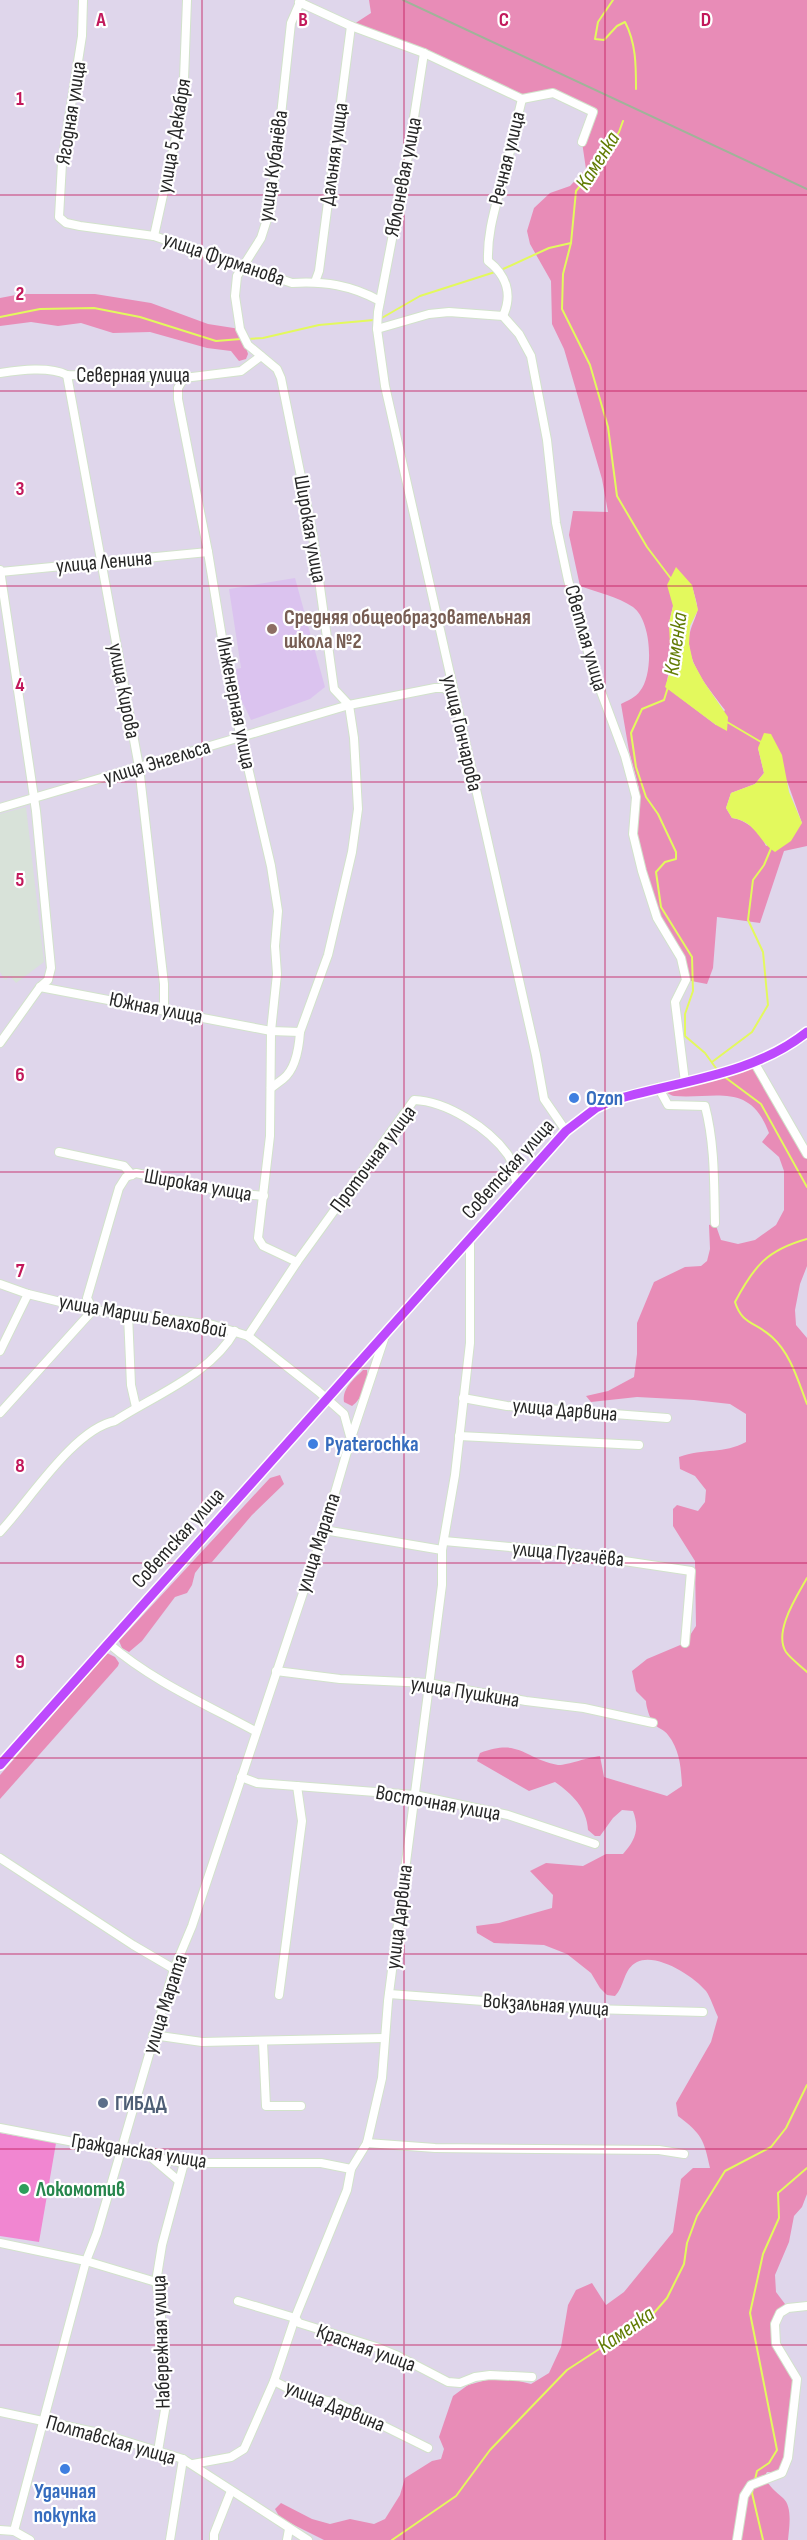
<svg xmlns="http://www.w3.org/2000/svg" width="807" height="2540" viewBox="0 0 807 2540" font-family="'Sofia Sans Condensed',sans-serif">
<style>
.industrial{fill:#d8e2d9}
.education{fill:#dbc3ef}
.green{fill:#e88cb7;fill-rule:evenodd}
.pitch{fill:#f186d1}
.water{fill:#e3f95d}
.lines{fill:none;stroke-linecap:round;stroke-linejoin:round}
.stream{stroke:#e3f95d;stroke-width:2}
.minor-casing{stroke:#d2e2cb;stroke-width:10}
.major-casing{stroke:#fff;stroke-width:12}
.minor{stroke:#fff;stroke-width:8}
.major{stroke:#bd49fd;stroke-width:9}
.rail{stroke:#a0b399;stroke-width:2}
.grid{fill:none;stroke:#c2185b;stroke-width:1.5;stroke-opacity:0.55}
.education-dot{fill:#8d6e63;stroke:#fff;stroke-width:2}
.shop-dot{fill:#3f7fe0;stroke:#fff;stroke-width:2}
.service-dot{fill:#5c6f8a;stroke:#fff;stroke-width:2}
.leisure-dot{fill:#2e9e5b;stroke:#fff;stroke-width:2}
.labels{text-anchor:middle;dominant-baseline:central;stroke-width:4.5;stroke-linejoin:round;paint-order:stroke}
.street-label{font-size:21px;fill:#272727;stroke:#fff}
.education-label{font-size:21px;font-weight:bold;fill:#785e54;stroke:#fff;text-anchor:start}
.shop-label{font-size:21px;font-weight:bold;fill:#366cbe;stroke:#fff;text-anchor:start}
.service-label{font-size:21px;font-weight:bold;fill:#4e5e75;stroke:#fff;text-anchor:start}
.leisure-label{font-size:21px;font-weight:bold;fill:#27864d;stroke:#fff;text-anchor:start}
.water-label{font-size:22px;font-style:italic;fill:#627c05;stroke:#fff}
.grid-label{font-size:20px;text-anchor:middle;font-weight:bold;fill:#c2185b;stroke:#fff;stroke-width:4.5;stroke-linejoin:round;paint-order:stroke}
</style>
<rect width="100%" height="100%" fill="#dfd6eb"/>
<polygon class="industrial" points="26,807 44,962 16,983 10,976 5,980 0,972 0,814"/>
<polygon class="education" points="295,578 325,687 310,699 251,720 241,699 236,669 241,668 229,589"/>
<g class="green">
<path d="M369,0H807V846L784,851L760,923L717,917L713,968L707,984L686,980L681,958L657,918L633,834L636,797L639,788L629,751L621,704C627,701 636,697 640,691C654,674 652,621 633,607C618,597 597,592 580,586L569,535L573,511L608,512L602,479L564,349L552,324L551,281L530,244L527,231L534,208L550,193L570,186L586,169L582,142L593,112L553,93L522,99L351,26L371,13ZM692,585C693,592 699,606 697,612C694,623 688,631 689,644C691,669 710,690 725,710L716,725L666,687L672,652L669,623L673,606ZM758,748L787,781L802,823L766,846C760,832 747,820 732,818L726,808L731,793L755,784L764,773Z"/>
<polygon points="21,294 95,294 151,303 208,324 240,329 248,354 246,359 239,361 231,351 207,348 150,332 113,333 81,323 58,326 31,322 0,326 0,298"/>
<path d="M754,1062L807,1154V1266L800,1284L795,1310L796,1325L807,1338V2194L802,2207L794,2216L789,2242L775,2275L776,2292L788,2308L780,2313L775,2335L797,2379L782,2473L767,2472L764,2477C770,2487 775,2491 783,2498C793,2507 789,2528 788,2540H324L280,2518L275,2509L281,2503L312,2519L330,2524L350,2519L374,2524L385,2519L400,2495L405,2478L432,2461L441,2459L444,2449L439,2437L453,2396L468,2385L490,2379H511L531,2384L549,2373L561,2347L568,2305L576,2290L592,2283L606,2305L624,2292L673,2232L681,2179L693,2168H710C704,2140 702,2134 678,2116L676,2103L711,2042L718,2017C714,2009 711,1998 706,1991C694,1976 656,1952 637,1962C623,1969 625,1986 615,1996L607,1995L600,1988L591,1973L567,1954L544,1945L494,1943L477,1933L476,1926L499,1923L552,1908L553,1895L530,1871L546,1863L583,1866L606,1854H623C635,1841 640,1829 633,1811L622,1810L613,1818L600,1836H595L588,1830C587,1808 572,1794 555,1782L529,1791L477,1761L480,1753C520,1738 523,1758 558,1765C564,1766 589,1757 600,1756L604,1777L667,1796L682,1786C681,1768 680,1750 668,1735C665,1730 657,1728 653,1723C650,1718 646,1707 646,1701L636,1691L632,1671L647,1659L685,1643L696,1626L695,1561L673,1526V1509L677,1505L698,1511L705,1502L706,1490L695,1476L680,1469L679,1457C704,1448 724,1454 746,1442V1414L730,1404L694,1400L637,1397L591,1402L586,1396L608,1391L634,1377L637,1354V1323L654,1282L685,1267L701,1266L707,1261L710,1249L709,1225L715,1223L721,1240L738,1244L755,1240L776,1225L784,1210V1171L779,1157L762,1142L769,1133C750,1082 717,1099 674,1096C669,1095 663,1090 658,1087Z"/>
<path d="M363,1370H367C369,1382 362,1399 352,1406L344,1402C342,1388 354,1379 363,1370Z"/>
<polygon points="280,1475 284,1484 252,1515 212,1562 202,1564 195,1573 192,1585 187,1593 175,1597 142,1641 129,1652 122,1648 119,1641 270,1478"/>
<polygon points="107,1653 115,1657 119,1663 118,1666 0,1799 0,1775"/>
</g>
<polygon class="pitch" points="0,2133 56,2143 39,2242 0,2236"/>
<g class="water">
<polygon points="676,567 692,585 698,610 690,626 689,644 693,662 704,682 728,717 727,731 716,725 665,687 671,668 669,623 673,606 667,585"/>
<path d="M764,733L771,734L782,755L789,792L802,823L791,841L775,852C758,841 756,821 732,818L726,808L731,793L755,784L764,773L758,748Z"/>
</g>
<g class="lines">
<g class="stream">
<path d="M613,0L598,22L595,39L604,40L617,26L625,22C636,43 636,65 636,89"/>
<polyline points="623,121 619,132 602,159 576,191 571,243 563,274 562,309 590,365 608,427 617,496 647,547 672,580"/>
<polyline points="501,270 549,248 571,243"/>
<polyline points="0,317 40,309 94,308 140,317 216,341 241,339"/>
<polyline points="380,319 420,296 495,272"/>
<polyline points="247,339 263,338 319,325 374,320"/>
<polyline points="668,687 664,700 642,709 631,733 636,767 646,797 658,814 676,852 676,859 665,862 656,872 661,907 692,957 693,991 685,1014 685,1036 705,1053 718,1071"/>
<polyline points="727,722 761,742"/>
<polyline points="712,1062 752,1032 768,1005 763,952 748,920 753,880 764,865 772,846"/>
<polyline points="722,1075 761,1104 807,1187"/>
<path d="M807,1239C767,1250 754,1266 735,1302C742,1325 756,1322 772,1337C791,1354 798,1381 807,1404"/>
<path d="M807,1578C797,1596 773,1632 786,1652C791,1659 801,1666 807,1672"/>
<polyline points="755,2480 757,2471 769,2463 777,2450 750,2313 763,2254 779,2218 778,2193 807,2168"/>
<polyline points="753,2488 752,2493 763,2540"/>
<polyline points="392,2540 456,2496 490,2450 567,2370 653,2314 667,2298 684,2264 687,2243 697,2216 725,2171 771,2147 786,2128 807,2085"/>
</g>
<g class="minor-casing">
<g id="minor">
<path d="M83,0L82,36L62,163L59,217L66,223L80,226L154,236L292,283C324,281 351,285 380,301"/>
<polyline points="299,2 351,26 424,53 522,99"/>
<polyline points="424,53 408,156 378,312 377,329 385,386 536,1055 544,1099 566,1131"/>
<polyline points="522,99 553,93 593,112 582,142"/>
<polyline points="154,236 183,105 187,0"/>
<polyline points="315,282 319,271 351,26"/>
<path d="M503,316C513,294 506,275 488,261C487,233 495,209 502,182C510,155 515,127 522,99"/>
<polyline points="377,329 429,314 449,312 503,316 519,334 531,356 547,440 556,523 568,580 593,670 625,756 636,797 633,834 642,871 657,918 681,958 686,980 675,1002 685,1082"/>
<path d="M0,373C20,370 49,366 67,375L184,378L241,371L261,356"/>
<polyline points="67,375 139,767 164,984 164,1010"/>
<polyline points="184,378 178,388 178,399 208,552 232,699 271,866 278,911 275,946 277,974 271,1031 270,1136 258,1238 263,1246 297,1262"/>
<polyline points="0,570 36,811 51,968 48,980 40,987 0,1043"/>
<polyline points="0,572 208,552"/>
<polyline points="0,808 349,705 435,688 444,688 455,697"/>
<polyline points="40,987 271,1031 300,1032 328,955 352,852 358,809 354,738 349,705 334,689 313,536 281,378 277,369 248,345 240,329 235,296 237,276 261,238 271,207 291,23 301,0"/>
<polyline points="754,1062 807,1154"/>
<path d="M658,1087L668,1105L705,1106C715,1144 714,1184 715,1223"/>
<path d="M271,1088C275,1085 279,1082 283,1079C296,1069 299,1047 300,1032"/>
<polyline points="59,1152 124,1166 132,1175"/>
<polyline points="0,1284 28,1294 93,1310 213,1325 248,1336 318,1391 344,1414 350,1436"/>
<polyline points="93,1310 87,1298 119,1188 126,1177 136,1173 231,1193 264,1196"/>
<polyline points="128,1314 131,1385 136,1407"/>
<path d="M248,1336L297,1262L414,1100C446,1101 489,1128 508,1155C513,1162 514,1176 517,1186"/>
<polyline points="0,1351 28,1294"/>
<polyline points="463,1398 507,1406 667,1418"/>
<polyline points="0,1413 93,1310"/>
<polyline points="459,1436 639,1445"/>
<polyline points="324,1530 442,1550"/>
<path d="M0,1532C29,1501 74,1429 115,1421C155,1395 211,1374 235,1331"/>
<polyline points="444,1541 564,1552 691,1571 685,1643"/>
<path d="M108,1643C152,1681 205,1704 255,1731"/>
<polyline points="276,1671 340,1679 428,1683 526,1701 584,1708 653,1723"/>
<polyline points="241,1777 257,1783 415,1795 508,1815 595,1844"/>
<polyline points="0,1858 133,1945 174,1969"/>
<polyline points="389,1994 590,2009 703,2012"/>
<polyline points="279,1995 302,1821 297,1786"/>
<polyline points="153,2035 202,2042 384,2038"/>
<polyline points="263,2042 266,2106 301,2106"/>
<polyline points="0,2128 184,2163 321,2163 351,2169"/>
<polyline points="367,2143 435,2148 659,2150 684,2154"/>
<polyline points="152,2158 179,2181"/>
<polyline points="0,2243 86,2261 156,2282"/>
<polyline points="238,2301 295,2318 299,2323 376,2347 398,2356 448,2382 460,2383 475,2377 490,2375 532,2377"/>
<polyline points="274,2381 303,2396 337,2403 428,2448"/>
<polyline points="0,2412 99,2433 183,2459 308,2540"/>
<polyline points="158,2451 165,2410 165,2385 160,2300 156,2282 162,2245 184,2163"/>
<polyline points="193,2464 231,2457 244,2449 274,2381 295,2318 347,2190 351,2169 367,2143 382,2078 388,2001 442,1585 442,1550 455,1475 470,1343 470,1239"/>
<polyline points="0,2530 14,2531 30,2540"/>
<polyline points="14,2531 86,2261 97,2233 174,1969 192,1926 324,1530 351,1438 385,1336"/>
<polyline points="170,2540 183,2459"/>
<polyline points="214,2540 214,2534 231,2491"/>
<polyline points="287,2540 289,2529"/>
<polyline points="737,2540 744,2496 751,2485 782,2473 788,2458 797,2379 776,2344 775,2324 780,2313 788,2308 807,2306"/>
</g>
</g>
<g class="major-casing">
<path id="major" d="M0,1765L566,1131L596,1108L611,1101C677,1081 752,1076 807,1032"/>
</g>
<use href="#minor" class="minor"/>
<use href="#major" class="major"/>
<polyline class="rail" points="403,0 807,189"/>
</g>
<path class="grid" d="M202,0V2540M404,0V2540M605,0V2540M0,195H807M0,391H807M0,586H807M0,782H807M0,977H807M0,1172H807M0,1368H807M0,1563H807M0,1758H807M0,1954H807M0,2149H807M0,2345H807"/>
<circle class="education-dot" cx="272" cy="629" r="6"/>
<g class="shop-dot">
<circle cx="574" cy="1098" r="6"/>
<circle cx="313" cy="1444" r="6"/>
<circle cx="65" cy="2469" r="6"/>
</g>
<circle class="service-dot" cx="103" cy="2103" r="6"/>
<circle class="leisure-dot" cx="24" cy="2189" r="6"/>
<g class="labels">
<g class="street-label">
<text transform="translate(71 113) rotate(-81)">Ягодная улица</text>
<text transform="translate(174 136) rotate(-80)">улица 5 Декабря</text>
<text transform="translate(334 154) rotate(-82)">Дальняя улица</text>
<text transform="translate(507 158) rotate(-76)">Речная улица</text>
<text transform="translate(273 166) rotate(-82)">улица Кубанёва</text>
<text transform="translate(403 177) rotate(-79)">Яблоневая улица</text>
<text transform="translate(224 259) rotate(19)">улица Фурманова</text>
<text x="133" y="375">Северная улица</text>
<text transform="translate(310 529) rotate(80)">Широкая улица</text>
<text transform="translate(104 562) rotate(-5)">улица Ленина</text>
<text transform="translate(586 638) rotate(74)">Светлая улица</text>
<text transform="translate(124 691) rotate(79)">улица Кирова</text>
<text transform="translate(236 703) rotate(79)">Инженерная улица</text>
<text transform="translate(462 733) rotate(77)">улица Гончарова</text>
<text transform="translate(157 762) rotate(-17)">улица Энгельса</text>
<text transform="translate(156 1008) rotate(11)">Южная улица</text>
<text transform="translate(373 1159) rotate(-53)">Проточная улица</text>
<text transform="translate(508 1169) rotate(-48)">Советская улица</text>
<text transform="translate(198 1185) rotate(10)">Широкая улица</text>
<text transform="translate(143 1316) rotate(10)">улица Марии Белаховой</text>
<text transform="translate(565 1410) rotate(5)">улица Дарвина</text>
<text transform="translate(178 1538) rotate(-48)">Советская улица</text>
<text transform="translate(318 1543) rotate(-72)">улица Марата</text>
<text transform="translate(568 1554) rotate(6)">улица Пугачёва</text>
<text transform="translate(465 1692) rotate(9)">улица Пушкина</text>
<text transform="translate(438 1803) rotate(10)">Восточная улица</text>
<text transform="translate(399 1917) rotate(-83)">улица Дарвина</text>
<text transform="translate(165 2004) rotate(-72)">улица Марата</text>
<text transform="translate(546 2005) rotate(4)">Вокзальная улица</text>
<text transform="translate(139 2151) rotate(9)">Гражданская улица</text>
<text transform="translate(161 2342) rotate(-92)">Набережная улица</text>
<text transform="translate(366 2348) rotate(20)">Красная улица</text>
<text transform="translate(335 2406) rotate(22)">улица Дарвина</text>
<text transform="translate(111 2440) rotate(16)">Полтавская улица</text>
</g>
<g class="education-label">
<text x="284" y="617">Средняя общеобразовательная<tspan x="284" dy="24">школа №2</tspan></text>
</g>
<g class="shop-label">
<text x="586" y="1098">Ozon</text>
<text x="325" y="1444">Pyaterochka</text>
<text x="65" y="2491" text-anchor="middle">Удачная<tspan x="65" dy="24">покупка</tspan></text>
</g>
<g class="service-label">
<text x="115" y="2103">ГИБДД</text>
</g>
<g class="leisure-label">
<text x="36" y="2189">Локомотив</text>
</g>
<g class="water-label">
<text transform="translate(598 161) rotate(-58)">Каменка</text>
<text transform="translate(676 644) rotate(-82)">Каменка</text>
<text transform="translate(626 2330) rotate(-35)">Каменка</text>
</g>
</g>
<g class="grid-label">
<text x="101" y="26">A</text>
<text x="303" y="26">B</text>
<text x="504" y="26">C</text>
<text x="706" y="26">D</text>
<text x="20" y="105">1</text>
<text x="20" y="300">2</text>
<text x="20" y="495">3</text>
<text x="20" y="691">4</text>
<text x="20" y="886">5</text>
<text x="20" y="1081">6</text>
<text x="20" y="1277">7</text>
<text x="20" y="1472">8</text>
<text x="20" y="1668">9</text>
</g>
</svg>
